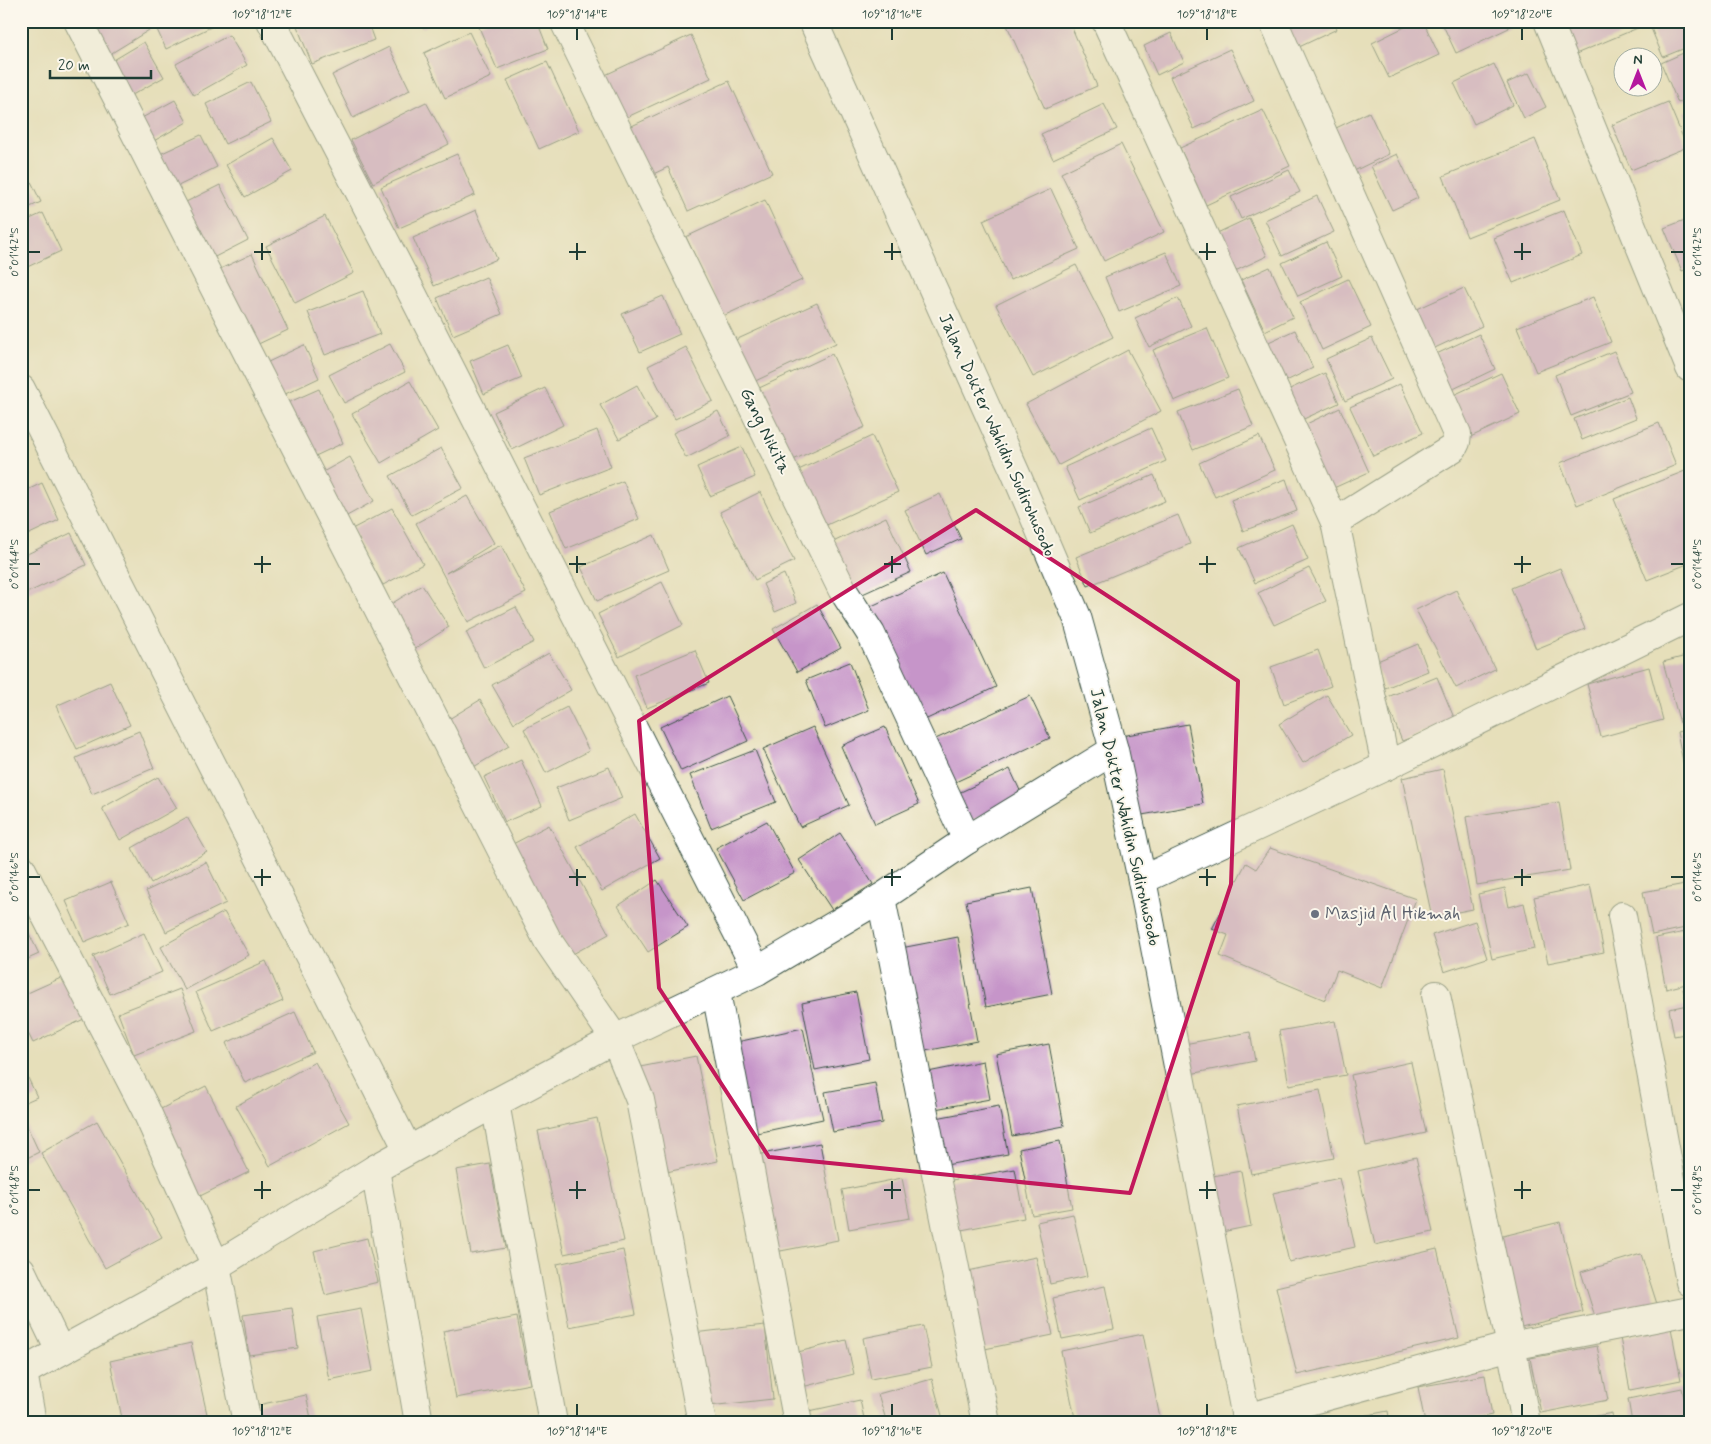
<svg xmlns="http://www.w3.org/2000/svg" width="1711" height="1444" viewBox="0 0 1711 1444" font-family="Mynerve,sans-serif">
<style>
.building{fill:#c695c9}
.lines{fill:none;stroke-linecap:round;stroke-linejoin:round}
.street-casing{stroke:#3d5548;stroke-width:30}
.secondary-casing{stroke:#3d5548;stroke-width:30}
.street{stroke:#fff;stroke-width:28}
.secondary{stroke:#fff;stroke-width:28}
.marked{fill:none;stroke:#c2185b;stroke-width:4;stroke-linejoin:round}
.ticks{fill:none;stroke:#1f3d34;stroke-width:2}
.worship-dot{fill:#6b7280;stroke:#fbf7ec;stroke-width:2}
.labels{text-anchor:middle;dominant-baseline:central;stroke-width:4;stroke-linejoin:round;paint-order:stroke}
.street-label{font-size:18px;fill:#1f3d34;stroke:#fbf7ec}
.worship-label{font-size:18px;fill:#5b616d;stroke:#fbf7ec;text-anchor:start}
.neatline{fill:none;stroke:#1f3d34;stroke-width:2}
.ticks-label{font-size:12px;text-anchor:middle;fill:#1f3d34}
</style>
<rect width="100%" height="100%" fill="#fbf7ec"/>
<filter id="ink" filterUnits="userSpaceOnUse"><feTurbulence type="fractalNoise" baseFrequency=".02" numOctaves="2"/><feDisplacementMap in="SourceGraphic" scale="10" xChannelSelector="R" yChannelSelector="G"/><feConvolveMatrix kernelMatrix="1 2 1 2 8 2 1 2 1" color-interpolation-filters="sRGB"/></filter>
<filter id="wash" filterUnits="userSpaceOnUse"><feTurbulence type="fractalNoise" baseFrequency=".0096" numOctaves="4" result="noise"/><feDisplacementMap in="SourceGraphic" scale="20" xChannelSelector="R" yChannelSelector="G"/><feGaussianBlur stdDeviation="1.12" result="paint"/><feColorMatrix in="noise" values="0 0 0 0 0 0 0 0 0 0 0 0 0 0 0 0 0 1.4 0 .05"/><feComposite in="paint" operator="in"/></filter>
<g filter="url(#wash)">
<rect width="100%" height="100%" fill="#e6dfba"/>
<g id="blocks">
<g class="building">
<polygon points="91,21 150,21 154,27 110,54"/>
<polygon points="153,21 215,21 217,24 166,49"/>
<polygon points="310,21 367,21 374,40 312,64 297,26"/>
<polygon points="419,21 434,21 423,28"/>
<polygon points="487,21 537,21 548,49 497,69 478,25"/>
<polygon points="1005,21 1069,21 1097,86 1045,109"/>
<polygon points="1284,21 1333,21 1337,29 1297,48"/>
<polygon points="1417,21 1423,21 1439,55 1389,78 1372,43"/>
<polygon points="1441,21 1506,21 1509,28 1456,53"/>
<polygon points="1556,21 1637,21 1640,27 1571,56"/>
<polygon points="1648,21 1690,21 1690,46 1663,57"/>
<polygon points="469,32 491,77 445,98 424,53"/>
<polygon points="1171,33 1184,62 1157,75 1144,46"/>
<polygon points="229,35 247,65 194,95 176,64"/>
<polygon points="691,35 711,78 623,119 603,76"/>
<polygon points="144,42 164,77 127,98 107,64"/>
<polygon points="389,47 410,90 353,118 332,75"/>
<polygon points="1230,49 1254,101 1194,129 1170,77"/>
<polygon points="1690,50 1690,98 1678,103 1661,63"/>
<polygon points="547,62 579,131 539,149 507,80"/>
<polygon points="1494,64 1513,105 1474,124 1454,83"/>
<polygon points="1529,73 1546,107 1524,118 1507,83"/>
<polygon points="729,81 772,173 688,211 668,167 645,178 623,130"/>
<polygon points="251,82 271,122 225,144 206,104"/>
<polygon points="175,100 187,122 152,142 140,119"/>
<polygon points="426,102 449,144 373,183 351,140"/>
<polygon points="1668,102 1687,147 1631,170 1612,125"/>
<polygon points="1104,104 1117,129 1053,159 1041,134"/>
<polygon points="1263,110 1290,166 1206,205 1180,148"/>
<polygon points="1690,110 1690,126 1684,112"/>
<polygon points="1369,112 1389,154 1354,171 1334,129"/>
<polygon points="201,135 217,167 174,188 158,155"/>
<polygon points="273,138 292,171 245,197 226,165"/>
<polygon points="1535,139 1560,200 1467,237 1443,176"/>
<polygon points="1121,144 1164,232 1104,261 1061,173"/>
<polygon points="457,154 475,195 399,228 381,187"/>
<polygon points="1397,154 1418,198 1392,210 1371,166"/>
<polygon points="21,161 41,202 21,211"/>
<polygon points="1289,170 1300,192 1241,219 1231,197"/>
<polygon points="220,185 248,240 207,261 178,206"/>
<polygon points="1051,189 1079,249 1010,280 983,220"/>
<polygon points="1317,196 1334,232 1282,256 1265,220"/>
<polygon points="765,200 802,280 723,316 686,237"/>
<polygon points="476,210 497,259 434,286 413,238"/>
<polygon points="1564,210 1582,255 1513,283 1494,238"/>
<polygon points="43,213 61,251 21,270 21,223"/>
<polygon points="325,216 354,273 295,303 266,246"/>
<polygon points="1249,218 1267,256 1231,273 1213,235"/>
<polygon points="1690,218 1690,268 1682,271 1664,228"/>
<polygon points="1326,242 1342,276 1298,296 1282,263"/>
<polygon points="1166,252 1181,286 1119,312 1105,277"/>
<polygon points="252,254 288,330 254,346 218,270"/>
<polygon points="1076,265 1113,337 1033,377 996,305"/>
<polygon points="1270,267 1293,317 1265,331 1241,280"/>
<polygon points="486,277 502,314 453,335 437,298"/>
<polygon points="1348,279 1371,327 1322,350 1300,302"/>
<polygon points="1464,288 1482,326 1424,353 1406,314"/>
<polygon points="363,291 380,334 325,355 308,312"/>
<polygon points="663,296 680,334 640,352 622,314"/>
<polygon points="1593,297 1611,342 1536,372 1517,327"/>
<polygon points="1178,298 1191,326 1149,347 1135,318"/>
<polygon points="817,303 836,343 749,384 729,343"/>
<polygon points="1207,328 1228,378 1174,401 1153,350"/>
<polygon points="1295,330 1313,368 1280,384 1262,345"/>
<polygon points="1479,334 1495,369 1445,393 1428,358"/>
<polygon points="1372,338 1392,379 1345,401 1326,359"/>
<polygon points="390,344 405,372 344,403 329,375"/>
<polygon points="304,345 319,378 281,396 266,363"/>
<polygon points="508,345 522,378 484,394 470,361"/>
<polygon points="686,347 713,401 675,419 648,366"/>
<polygon points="1128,350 1161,411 1059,465 1026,404"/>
<polygon points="1614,351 1631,392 1571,416 1555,375"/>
<polygon points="832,354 865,427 791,461 757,389"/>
<polygon points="1325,373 1339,403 1297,422 1283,392"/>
<polygon points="1501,373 1520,414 1464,440 1445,399"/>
<polygon points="410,381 438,430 381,463 352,414"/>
<polygon points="1400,384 1423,433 1373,456 1350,407"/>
<polygon points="637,385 656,420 619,439 600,405"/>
<polygon points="545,388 563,425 512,450 494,412"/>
<polygon points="319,389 343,443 309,459 285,404"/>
<polygon points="1238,389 1253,426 1193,450 1178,412"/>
<polygon points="1628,397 1636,418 1582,440 1574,419"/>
<polygon points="1340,408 1369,472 1327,491 1298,428"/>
<polygon points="718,411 730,436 686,458 673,433"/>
<polygon points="1659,423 1676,465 1577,505 1560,463"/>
<polygon points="1151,428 1166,461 1080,500 1065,467"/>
<polygon points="597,430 611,467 539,495 524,458"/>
<polygon points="872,436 898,492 818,529 792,473"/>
<polygon points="1259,436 1275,470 1215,497 1199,463"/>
<polygon points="742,447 755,477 710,496 697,467"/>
<polygon points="441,448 463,488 412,515 390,476"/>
<polygon points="350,457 374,501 345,517 321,473"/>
<polygon points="21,458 27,472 21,474"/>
<polygon points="1685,471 1690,484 1690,563 1647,580 1614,499"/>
<polygon points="1154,475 1165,501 1090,533 1079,507"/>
<polygon points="1286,479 1297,511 1243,531 1231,500"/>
<polygon points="623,481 639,519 566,549 550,511"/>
<polygon points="42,483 59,520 21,538 21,493"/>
<polygon points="760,492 794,561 755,580 720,512"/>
<polygon points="940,494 961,539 926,555 905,510"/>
<polygon points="467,496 494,543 446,573 501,545 526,593 468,622 416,523"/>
<polygon points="392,508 423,564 383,585 352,529"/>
<polygon points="1178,515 1190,544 1088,586 1076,557"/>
<polygon points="886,517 911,572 856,597 831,543"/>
<polygon points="1292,524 1308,560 1255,583 1239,548"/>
<polygon points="71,533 86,565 27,593 21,581 21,557"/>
<polygon points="654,535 669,570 597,601 581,567"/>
<polygon points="1309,568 1326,601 1274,625 1258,593"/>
<polygon points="1560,568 1585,629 1536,649 1511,588"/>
<polygon points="943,573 996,687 916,724 863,610"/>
<polygon points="784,574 796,603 775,612 763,584"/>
<polygon points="662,582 683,625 619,657 598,614"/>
<polygon points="422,585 449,627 413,650 386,607"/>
<polygon points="1456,590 1495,669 1456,688 1416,610"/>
<polygon points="817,604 841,648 797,672 773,629"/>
<polygon points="516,607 534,642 484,668 466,632"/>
<polygon points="1418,644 1428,671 1385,688 1375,662"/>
<polygon points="695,650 709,683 647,708 634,675"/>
<polygon points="1318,650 1331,686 1284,704 1271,667"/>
<polygon points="549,653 571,690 514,723 492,685"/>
<polygon points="1690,655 1690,721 1680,723 1663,662"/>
<polygon points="850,662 869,710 825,728 806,680"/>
<polygon points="1649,667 1663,720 1601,737 1587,684"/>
<polygon points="1437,677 1455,720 1402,741 1385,698"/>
<polygon points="110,682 130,725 77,749 56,706"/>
<polygon points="1327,695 1351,735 1303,763 1279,724"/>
<polygon points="727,696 748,741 681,771 660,727"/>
<polygon points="1030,696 1050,738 949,785 929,742"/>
<polygon points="480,700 509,746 472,768 444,722"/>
<polygon points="567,707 589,751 546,773 524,729"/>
<polygon points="1188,724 1203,804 1131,817 1116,737"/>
<polygon points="813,727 849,805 800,827 763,749"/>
<polygon points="885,727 919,804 875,824 841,746"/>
<polygon points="1690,729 1690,791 1689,791 1677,732"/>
<polygon points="139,731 154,768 92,794 76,758"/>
<polygon points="755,750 776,802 711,828 690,775"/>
<polygon points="521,760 542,806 505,822 484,777"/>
<polygon points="609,767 622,798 569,820 556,788"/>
<polygon points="1010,769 1023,797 963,825 950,797"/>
<polygon points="1443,769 1473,909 1432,917 1402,778"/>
<polygon points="158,777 177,808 120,840 102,808"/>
<polygon points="1559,802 1570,870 1477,885 1466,817"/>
<polygon points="635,814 660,858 602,891 577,847"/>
<polygon points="187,817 207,852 151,883 132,848"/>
<polygon points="767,821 795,873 744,900 716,848"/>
<polygon points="549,825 609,934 571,955 511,845"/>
<polygon points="840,833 873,884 832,910 799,860"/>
<polygon points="1270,848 1416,899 1382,988 1337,970 1325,1000 1220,956 1228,935 1212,929 1246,863 1256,869"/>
<polygon points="206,862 226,903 166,932 146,891"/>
<polygon points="657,880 688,927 648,952 618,906"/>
<polygon points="111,882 129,923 84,942 66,901"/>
<polygon points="1690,883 1690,927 1652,935 1643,892"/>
<polygon points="1590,885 1604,952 1548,963 1534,897"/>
<polygon points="1032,888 1052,994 986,1007 966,901"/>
<polygon points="1505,888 1509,907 1524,903 1534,949 1492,959 1478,894"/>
<polygon points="224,912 249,955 185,990 161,947"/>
<polygon points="21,917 39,954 21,962"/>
<polygon points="1475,921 1487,958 1444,972 1432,935"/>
<polygon points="1690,931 1690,983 1666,989 1656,938"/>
<polygon points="144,933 162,972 110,994 93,956"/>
<polygon points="958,937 977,1041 920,1052 901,948"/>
<polygon points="266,961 283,1001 213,1031 196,992"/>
<polygon points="63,977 84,1019 33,1043 21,1019 21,996"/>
<polygon points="1690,987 1690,1033 1674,1036 1669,1009 1687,1005 1683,989"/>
<polygon points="180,989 196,1031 134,1055 118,1013"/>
<polygon points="856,992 869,1059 815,1070 802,1003"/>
<polygon points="295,1012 313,1052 245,1083 226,1043"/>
<polygon points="1335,1021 1346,1075 1289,1085 1279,1031"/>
<polygon points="803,1028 823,1119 752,1134 732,1043"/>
<polygon points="1250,1032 1255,1061 1190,1074 1184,1044"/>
<polygon points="1690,1039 1690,1069 1689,1069 1684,1040"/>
<polygon points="1049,1044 1064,1126 1012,1136 996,1054"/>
<polygon points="696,1056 718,1161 657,1174 635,1068"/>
<polygon points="983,1061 990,1099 924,1111 918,1074"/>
<polygon points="315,1062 349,1123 270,1166 236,1106"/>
<polygon points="1411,1062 1426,1133 1366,1146 1351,1075"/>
<polygon points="21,1063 37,1097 21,1104"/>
<polygon points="875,1083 882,1123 833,1132 825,1092"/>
<polygon points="206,1086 249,1172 198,1197 155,1112"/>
<polygon points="1320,1090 1334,1158 1251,1174 1237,1106"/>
<polygon points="999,1106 1008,1154 940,1166 931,1119"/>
<polygon points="21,1113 39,1152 21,1161"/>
<polygon points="597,1118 624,1241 564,1254 538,1131"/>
<polygon points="97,1121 162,1237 105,1268 41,1153"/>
<polygon points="1060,1141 1072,1208 1032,1215 1019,1149"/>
<polygon points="820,1143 838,1240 770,1253 751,1156"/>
<polygon points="1416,1157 1433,1232 1375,1245 1358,1171"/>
<polygon points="490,1164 506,1248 471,1254 456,1170"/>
<polygon points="1015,1169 1024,1218 956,1231 946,1181"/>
<polygon points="1241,1171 1251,1226 1217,1233 1207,1177"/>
<polygon points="902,1178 910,1218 849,1229 842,1190"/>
<polygon points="1339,1178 1355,1247 1289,1262 1273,1193"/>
<polygon points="1073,1214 1087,1276 1050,1284 1037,1222"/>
<polygon points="1560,1222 1583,1312 1517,1328 1495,1238"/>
<polygon points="367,1238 378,1282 325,1295 314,1251"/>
<polygon points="1437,1249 1459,1338 1297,1375 1276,1287"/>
<polygon points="623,1250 636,1314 569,1327 557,1264"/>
<polygon points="1641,1254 1657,1304 1597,1323 1581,1272"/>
<polygon points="1036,1257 1053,1335 975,1351 958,1273"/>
<polygon points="1105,1286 1114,1329 1062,1339 1053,1298"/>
<polygon points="292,1308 298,1348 249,1355 243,1315"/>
<polygon points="361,1309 373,1371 329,1380 317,1317"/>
<polygon points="517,1317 530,1384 456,1398 443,1331"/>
<polygon points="765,1325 773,1399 700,1407 693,1333"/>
<polygon points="923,1326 932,1367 871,1379 863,1338"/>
<polygon points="1671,1328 1681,1380 1630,1390 1620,1338"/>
<polygon points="1143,1334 1161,1423 1076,1423 1061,1351"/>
<polygon points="846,1340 854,1374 802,1387 794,1353"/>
<polygon points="191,1343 209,1423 123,1423 110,1361"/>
<polygon points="1597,1346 1608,1400 1541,1413 1530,1358"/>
<polygon points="1485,1375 1492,1415 1452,1423 1425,1423 1418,1387"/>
<polygon points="932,1379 944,1423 887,1423 878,1394"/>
<polygon points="1682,1388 1689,1423 1632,1423 1628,1399"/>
<polygon points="306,1395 312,1423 256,1423 253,1406"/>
<polygon points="860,1400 865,1423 802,1423 800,1413"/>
<polygon points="1388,1411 1390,1423 1331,1423 1331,1422"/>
<polygon points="1612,1413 1613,1423 1566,1423 1566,1422"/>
</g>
</g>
</g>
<g filter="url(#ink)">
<use href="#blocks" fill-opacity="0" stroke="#3d5548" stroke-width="1"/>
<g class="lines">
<g class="street-casing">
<g id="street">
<polyline points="78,21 548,941 615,1039 640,1100 702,1423"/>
<polyline points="271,21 412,293 757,971"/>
<polyline points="564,21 842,589 871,634 967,840"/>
<polyline points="1106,21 1335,522 1386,766"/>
<polyline points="1273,21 1457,434 1456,442 1453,448 1335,522"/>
<polyline points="1548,21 1690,368"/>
<polyline points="21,389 408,1150"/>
<polyline points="21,868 145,1108 216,1266 247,1423"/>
<polyline points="1142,880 1386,766 1690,617"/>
<polyline points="881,898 986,1423"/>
<polyline points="1622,916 1690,1282"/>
<polyline points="716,992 798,1423"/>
<polyline points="1436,995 1511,1346 1526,1423"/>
<polyline points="495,1103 553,1423"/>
<polyline points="375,1169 419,1423"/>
<polyline points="21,1270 60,1351"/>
<polyline points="23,1372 32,1423"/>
<polyline points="21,1373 216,1266 375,1169 495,1103 615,1039 757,971 881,898 967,840 1114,750"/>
<polyline points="1246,1418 1511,1346 1690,1311"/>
</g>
</g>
<g class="secondary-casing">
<polyline id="secondary" points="813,21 1016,474 1077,617 1114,750 1142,880 1247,1423"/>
</g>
<use href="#street" class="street"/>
<use href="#secondary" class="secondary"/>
</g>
</g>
<path d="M0 0H1711V1444H0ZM976,510L1238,681L1231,884L1130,1193L769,1157L659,988L639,721Z" fill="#e6dfba" fill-opacity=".55" fill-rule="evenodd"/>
<path class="marked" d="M976,510L1238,681L1231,884L1130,1193L769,1157L659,988L639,721Z"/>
<path class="ticks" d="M262,28V40M577,28V40M892,28V40M1207,28V40M1522,28V40M262,243V260M577,243V260M892,243V260M1207,243V260M1522,243V260M28,252H40M254,252H271M569,252H586M884,252H901M1199,252H1216M1514,252H1531M1671,252H1684M262,556V573M577,556V573M892,556V573M1207,556V573M1522,556V573M28,564H40M254,564H271M569,564H586M884,564H901M1199,564H1216M1514,564H1531M1671,564H1684M262,869V886M577,869V886M892,869V886M1207,869V886M1522,869V886M28,877H40M254,877H271M569,877H586M884,877H901M1199,877H1216M1514,877H1531M1671,877H1684M262,1181V1199M577,1181V1199M892,1181V1199M1207,1181V1199M1522,1181V1199M28,1190H40M254,1190H271M569,1190H586M884,1190H901M1199,1190H1216M1514,1190H1531M1671,1190H1684M262,1404V1416M577,1404V1416M892,1404V1416M1207,1404V1416M1522,1404V1416"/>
<circle class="worship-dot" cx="1315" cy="914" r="5"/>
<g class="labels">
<g class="street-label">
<text transform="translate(765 431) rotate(64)">Gang Nikita</text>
<text transform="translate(997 435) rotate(66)">Jalan Dokter Wahidin Sudirohusodo</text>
<text transform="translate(1125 817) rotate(77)">Jalan Dokter Wahidin Sudirohusodo</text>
</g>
<g class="worship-label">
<text x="1325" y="914">Masjid Al Hikmah</text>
</g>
</g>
<rect width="1711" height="1444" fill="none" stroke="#fbf7ec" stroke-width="55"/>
<g transform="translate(1638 72)"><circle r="24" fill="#fbf7ec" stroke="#a3ada2"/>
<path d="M0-4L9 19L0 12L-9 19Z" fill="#b5179e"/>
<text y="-8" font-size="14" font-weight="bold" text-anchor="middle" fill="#1f3d34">N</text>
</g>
<path d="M50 70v8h101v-8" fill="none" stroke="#1f3d34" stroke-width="2.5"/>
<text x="58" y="70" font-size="15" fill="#1f3d34" stroke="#fbf7ec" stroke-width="4" paint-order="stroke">20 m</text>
<rect x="28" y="28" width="1656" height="1388" class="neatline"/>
<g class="ticks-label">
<text x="262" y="18">109°18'12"E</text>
<text x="577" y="18">109°18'14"E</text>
<text x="892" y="18">109°18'16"E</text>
<text x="1207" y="18">109°18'18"E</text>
<text x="1522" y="18">109°18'20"E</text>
<text transform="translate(14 252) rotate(-90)" y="4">0°01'42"S</text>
<text transform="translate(1697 252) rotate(-90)" y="4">0°01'42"S</text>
<text transform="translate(14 564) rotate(-90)" y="4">0°01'44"S</text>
<text transform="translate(1697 564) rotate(-90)" y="4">0°01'44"S</text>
<text transform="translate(14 877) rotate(-90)" y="4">0°01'46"S</text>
<text transform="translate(1697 877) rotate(-90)" y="4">0°01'46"S</text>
<text transform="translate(14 1190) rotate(-90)" y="4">0°01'48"S</text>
<text transform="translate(1697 1190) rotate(-90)" y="4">0°01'48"S</text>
<text x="262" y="1435">109°18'12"E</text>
<text x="577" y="1435">109°18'14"E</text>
<text x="892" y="1435">109°18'16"E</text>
<text x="1207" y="1435">109°18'18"E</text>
<text x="1522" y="1435">109°18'20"E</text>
</g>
</svg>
